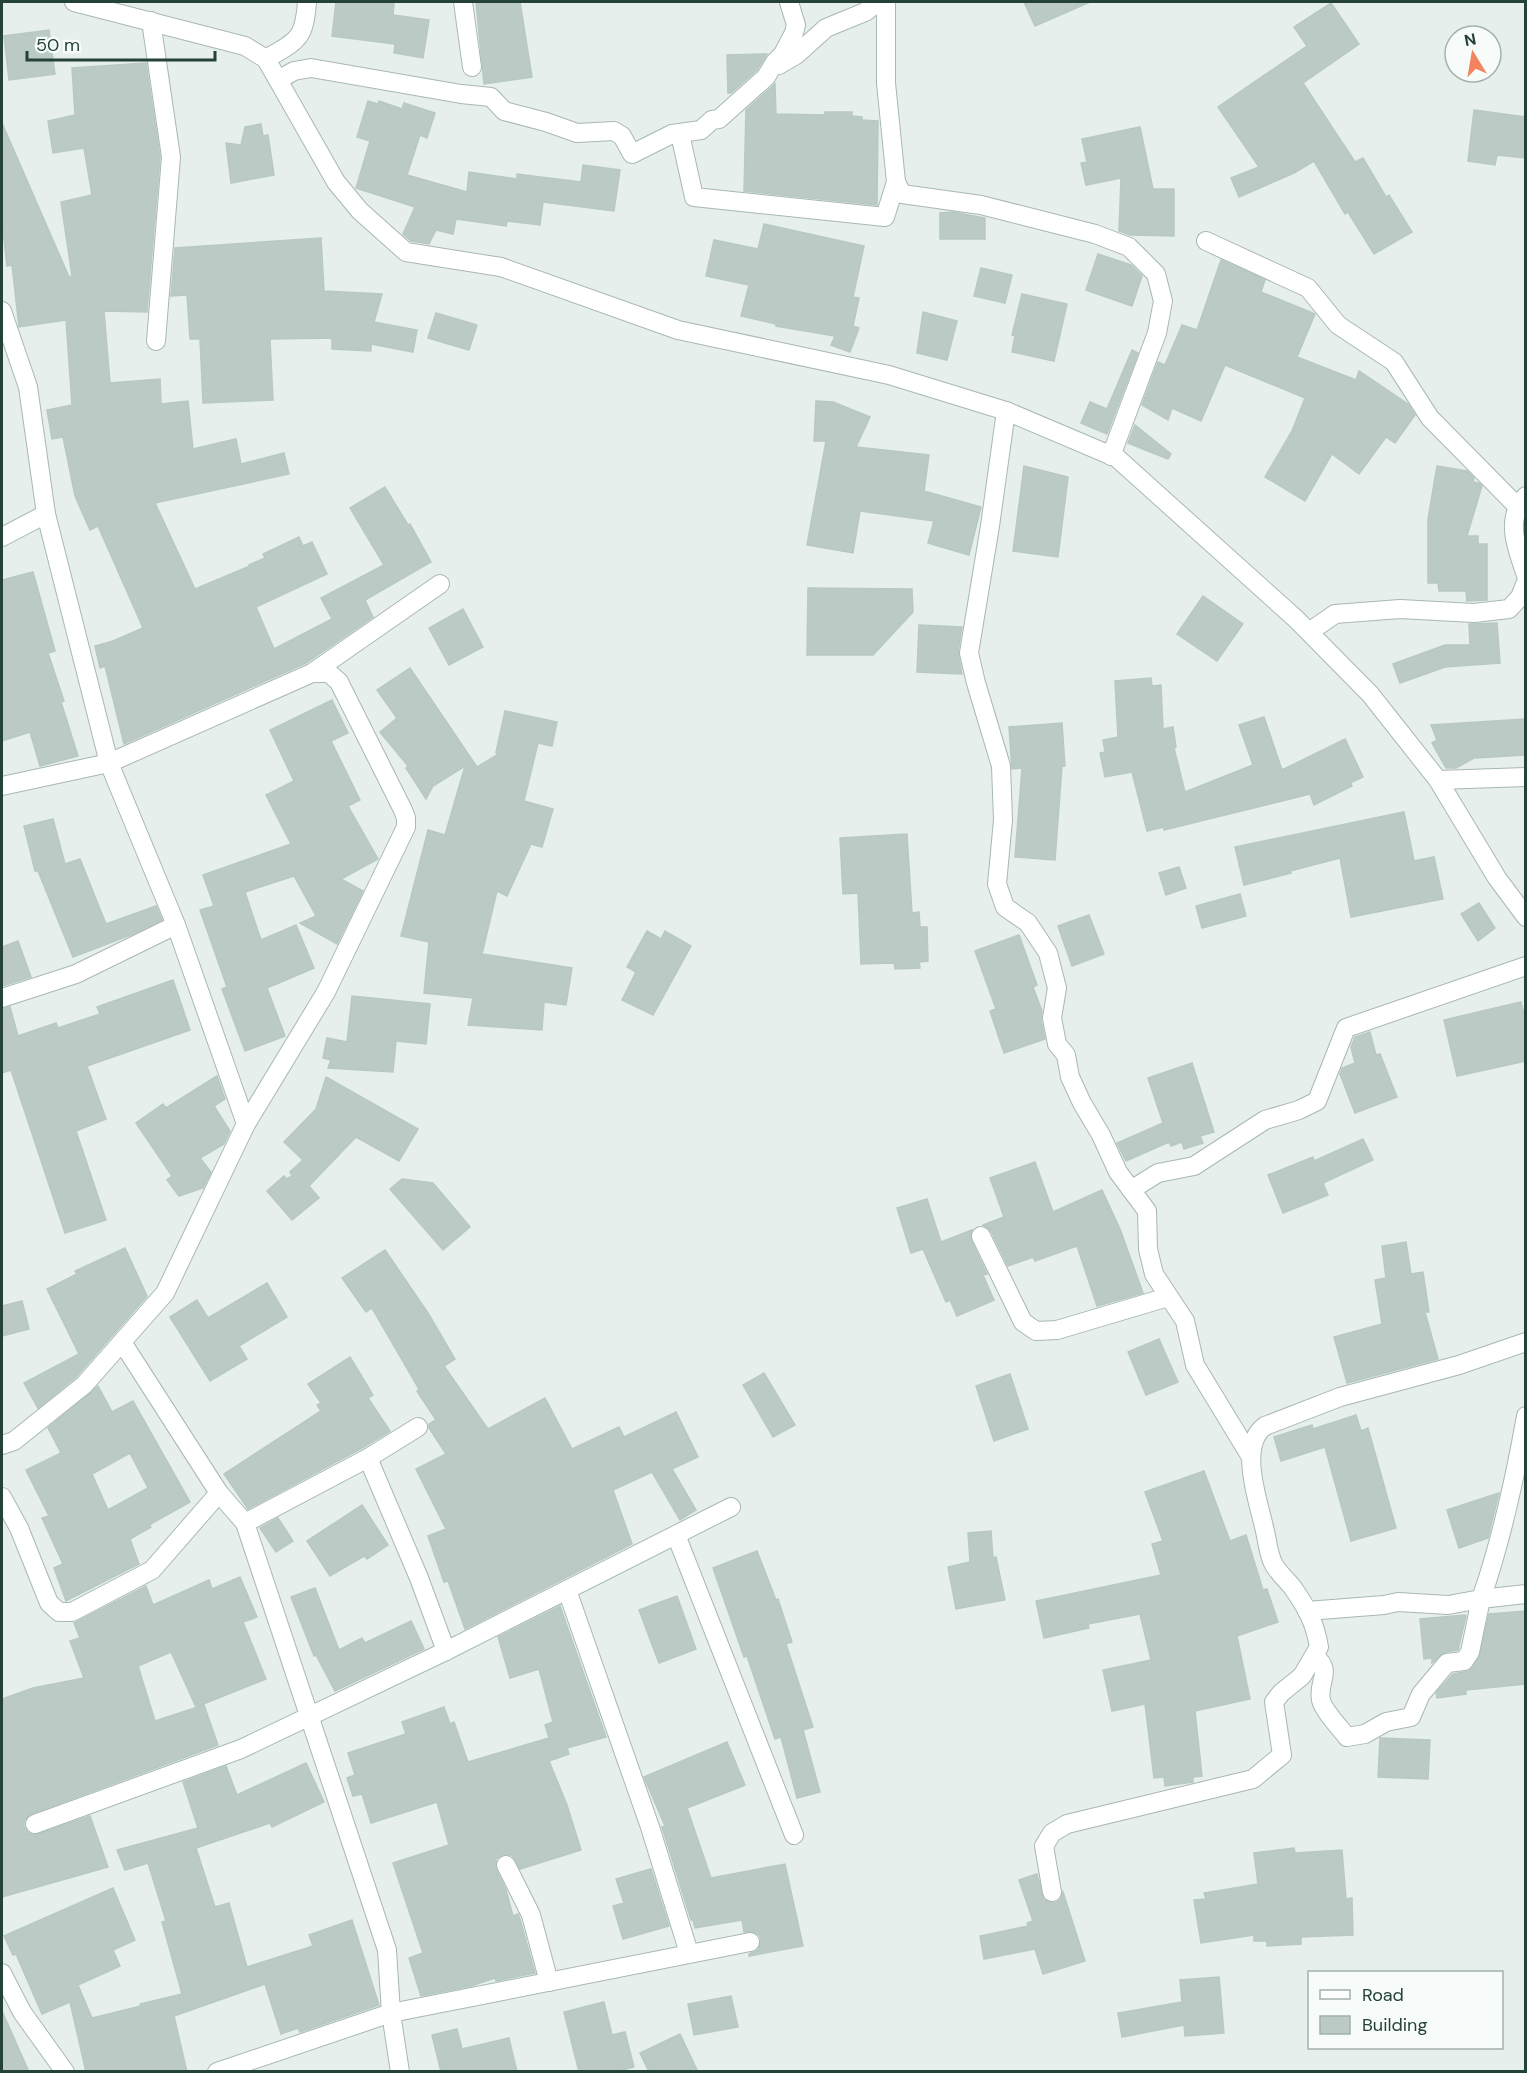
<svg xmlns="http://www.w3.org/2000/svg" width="1527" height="2073" viewBox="0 0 1527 2073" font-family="'DM Sans',sans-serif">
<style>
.building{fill:#bbcac4;stroke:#b8c9c2;stroke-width:1.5;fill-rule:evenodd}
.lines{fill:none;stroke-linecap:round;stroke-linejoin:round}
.minor-casing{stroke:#a8b8b2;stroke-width:20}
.minor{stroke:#fff;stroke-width:18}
</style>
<rect width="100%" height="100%" fill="#e6efeb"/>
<g class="building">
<polygon points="336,2 394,2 393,15 429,20 423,58 394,53 395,44 332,36"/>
<polygon points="476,2 520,2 532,77 484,84"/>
<polygon points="1024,2 1090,2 1035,26"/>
<polygon points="1331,3 1359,44 1303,83 1355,162 1363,158 1386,197 1389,195 1412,232 1374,254 1348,212 1345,214 1314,161 1294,173 1239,197 1231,178 1259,167 1218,107 1307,46 1294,27"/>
<polygon points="49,30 55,74 9,80 4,36"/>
<polygon points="767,54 757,70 731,93 728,93 727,55"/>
<polygon points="146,63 160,157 147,312 104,311 110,383 160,379 161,404 188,401 193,449 236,439 241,464 284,453 289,474 155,503 195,589 250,566 249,565 265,558 263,554 299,537 303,546 312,542 327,574 256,607 274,649 332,619 321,598 384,565 350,508 385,487 408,525 410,524 431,562 365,600 373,617 306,663 124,744 105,666 100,668 95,646 113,641 143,628 98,526 90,530 75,496 63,437 52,439 47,410 72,405 66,320 19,327 12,265 7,266 2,222 2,123 69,277 72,276 61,202 92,195 84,148 53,153 48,121 75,115 72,68"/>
<polygon points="775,84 776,114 825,115 825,112 852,112 852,116 862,117 862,120 878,121 877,205 744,191 746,110"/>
<polygon points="368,101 378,104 379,101 402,109 404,103 435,113 427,138 420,135 407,175 467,192 469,172 517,179 517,174 581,182 583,165 620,170 614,211 543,202 540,225 507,221 506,226 456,219 453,234 436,230 429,244 411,241 403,234 415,207 356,188 370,141 357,137"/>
<polygon points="1474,110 1526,117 1526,158 1497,155 1495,165 1468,161"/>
<polygon points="261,124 263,136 268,135 274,175 231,183 226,143 241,145 245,127"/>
<polygon points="1140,127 1153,189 1174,189 1174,236 1130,235 1119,231 1121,178 1086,185 1081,163 1087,162 1082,139"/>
<polygon points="953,212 985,218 985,239 940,239 940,213"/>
<polygon points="764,224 864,246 853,297 859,298 853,326 859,328 850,352 831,345 835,336 776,326 776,324 741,316 749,285 706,276 714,240 758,249"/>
<polygon points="321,238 324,291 382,294 374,322 417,330 413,352 371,344 371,351 332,349 332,338 270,339 273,400 203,403 200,339 190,339 187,295 171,296 175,248"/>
<polygon points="1098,254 1131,265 1142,276 1132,306 1086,290"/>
<polygon points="1221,260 1265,280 1261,292 1315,314 1297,357 1356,380 1359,371 1408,404 1415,415 1395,443 1386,437 1359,474 1332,454 1305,501 1265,477 1292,431 1305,398 1225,365 1201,421 1172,408 1168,420 1142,405 1158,362 1165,365 1182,325 1197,330"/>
<polygon points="981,268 1012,275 1005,303 974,296"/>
<polygon points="1022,294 1067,304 1054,361 1012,352 1015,336 1012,335"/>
<polygon points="923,312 957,321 947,360 917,353"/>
<polygon points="436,313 477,325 469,350 428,338"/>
<polygon points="1132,350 1138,353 1107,434 1081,423 1090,402 1107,409"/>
<polygon points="816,401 833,402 870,417 856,447 929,455 924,491 981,507 969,555 928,543 934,521 860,511 853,553 807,545 826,441 814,441"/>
<polygon points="1135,425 1171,454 1168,459 1128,443"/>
<polygon points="1024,466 1068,477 1058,557 1013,551"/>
<polygon points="1437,466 1467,471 1474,478 1473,482 1479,483 1482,486 1467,536 1478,536 1478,544 1487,544 1487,600 1467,601 1466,591 1439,591 1438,583 1428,583 1428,519"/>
<polygon points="33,572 55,651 48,653 64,701 61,702 78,756 40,766 30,732 2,741 2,580"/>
<polygon points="808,588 912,589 913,612 873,655 807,655"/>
<polygon points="1203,596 1243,624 1217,661 1177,634"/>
<polygon points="463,609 483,647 449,665 429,628"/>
<polygon points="1497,623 1500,663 1445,667 1400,683 1393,664 1445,645 1470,645 1469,624"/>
<polygon points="919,625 962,627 958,652 962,674 917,672"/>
<polygon points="410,668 477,767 497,755 496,752 505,711 557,722 552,746 538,743 524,801 553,809 542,847 531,844 507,896 497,891 482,954 572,968 566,1005 544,1002 542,1030 468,1025 473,998 424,993 429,942 401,936 428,830 445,835 465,766 433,786 426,799 406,768 408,766 380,732 397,718 377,690"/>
<polygon points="1151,678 1152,686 1161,685 1163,729 1173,727 1176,747 1174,748 1185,792 1253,765 1239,725 1264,717 1282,770 1345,739 1363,777 1350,783 1352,786 1314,805 1310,794 1164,830 1164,827 1147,831 1132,772 1105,777 1100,753 1105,752 1103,740 1118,737 1115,681"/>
<polygon points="332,700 348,733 331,741 360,800 348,806 378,859 341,879 363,891 337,944 300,923 316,916 294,876 245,892 261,940 296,925 314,968 267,988 285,1036 245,1051 222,989 227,987 200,910 214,906 203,875 291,844 266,795 294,781 270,730"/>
<polygon points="1526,719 1526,755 1474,758 1456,768 1446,768 1432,743 1437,740 1431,725"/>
<polygon points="1062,723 1065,766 1062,766 1055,860 1015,857 1022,768 1012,769 1009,727"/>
<polygon points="1404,812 1414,861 1434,857 1443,899 1351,917 1340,858 1290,871 1291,873 1244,885 1235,847"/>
<polygon points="53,819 65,864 80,859 106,924 156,906 162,920 133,934 73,957 38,871 35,871 24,826"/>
<polygon points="907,834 912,913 919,912 920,927 927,927 928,961 919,962 920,968 895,969 894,963 861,964 858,893 843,894 840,838"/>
<polygon points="1179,867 1186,888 1166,895 1159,873"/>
<polygon points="1240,894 1246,916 1202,928 1196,906"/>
<polygon points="1479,903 1495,928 1478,941 1461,914"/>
<polygon points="1089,915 1104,954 1072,966 1058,926"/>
<polygon points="647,931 661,939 665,931 691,946 653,1015 622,1000 636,972 627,967"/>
<polygon points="1019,935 1037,985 1033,987 1042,1011 1041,1020 1045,1039 1004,1053 990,1011 996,1009 975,951"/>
<polygon points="18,941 31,977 2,986 2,947"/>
<polygon points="173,980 190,1030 87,1066 106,1119 76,1131 106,1220 65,1233 11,1070 2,1073 2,1009 10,1007 18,1036 56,1023 58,1028 100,1014 97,1007"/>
<polygon points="352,996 430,1004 426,1044 396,1041 393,1072 328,1068 331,1060 323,1058 327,1038 347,1042"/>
<polygon points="1521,1002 1526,1022 1526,1061 1457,1076 1444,1020"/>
<polygon points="1370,1032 1376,1055 1380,1054 1397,1097 1355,1113 1340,1074 1342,1068 1355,1063 1351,1047 1355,1037"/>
<polygon points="1192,1063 1214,1132 1200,1136 1203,1143 1184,1149 1182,1142 1171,1146 1169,1142 1126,1161 1117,1143 1163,1123 1148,1078"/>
<polygon points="217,1076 225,1099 214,1106 230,1131 224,1144 200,1158 211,1172 203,1188 179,1196 167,1180 172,1176 136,1123 163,1104 166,1108"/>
<polygon points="326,1077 418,1129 399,1161 356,1137 309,1186 319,1198 292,1220 267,1191 284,1176 286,1179 292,1176 290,1172 303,1160 284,1142 316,1109"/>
<polygon points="1363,1139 1373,1160 1323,1183 1328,1195 1283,1213 1268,1175 1313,1157 1314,1161"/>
<polygon points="1035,1162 1053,1212 1102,1190 1120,1229 1143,1293 1097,1306 1077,1246 1035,1261 1033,1257 1008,1266 991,1231 983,1225 1004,1217 990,1178"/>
<polygon points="402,1179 433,1183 470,1227 443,1250 390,1189"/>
<polygon points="927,1199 941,1242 972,1230 971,1240 987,1274 983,1275 994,1300 957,1316 950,1300 946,1302 923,1249 911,1253 897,1208"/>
<polygon points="1406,1242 1411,1274 1423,1272 1429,1312 1425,1312 1438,1359 1347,1383 1334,1337 1382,1324 1375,1280 1386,1278 1382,1246"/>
<polygon points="125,1248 147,1296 76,1377 38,1408 24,1383 79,1354 47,1289 77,1274 75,1271"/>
<polygon points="385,1250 428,1313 455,1359 444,1366 488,1429 545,1398 572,1449 619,1427 624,1437 676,1412 698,1457 672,1469 696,1510 680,1520 652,1472 613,1490 632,1544 465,1629 448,1581 444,1582 428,1536 446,1529 416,1469 446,1454 429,1428 429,1424 436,1420 417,1391 419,1389 372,1308 366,1312 342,1278"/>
<polygon points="267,1283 287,1317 239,1346 247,1359 210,1381 170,1317 197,1300 208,1318"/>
<polygon points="22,1301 29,1329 2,1336 2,1306"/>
<polygon points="1159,1339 1178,1382 1146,1395 1128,1352"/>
<polygon points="350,1357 373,1395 368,1398 390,1431 362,1448 248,1509 224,1474 321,1411 317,1405 321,1403 308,1384"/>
<polygon points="764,1373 795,1425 773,1437 743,1385"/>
<polygon points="1010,1374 1028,1429 994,1441 976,1386"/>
<path d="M98,1386L112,1412L133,1401L190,1502L149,1525L151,1527L130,1539L139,1564L66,1601L54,1568L63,1564L42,1518L49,1516L26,1470L61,1453L48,1428ZM130,1453L148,1488L108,1510L92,1474Z"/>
<polygon points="1356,1415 1361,1431 1368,1428 1396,1528 1351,1541 1325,1447 1281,1461 1274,1437 1312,1425 1313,1429"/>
<polygon points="1204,1471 1230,1541 1246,1535 1263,1590 1267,1589 1278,1622 1237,1636 1250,1699 1195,1711 1202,1776 1193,1777 1193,1782 1165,1786 1164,1777 1154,1778 1145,1704 1112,1711 1103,1670 1151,1660 1140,1614 1088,1624 1089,1628 1044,1638 1036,1601 1161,1575 1152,1544 1163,1541 1145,1492"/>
<polygon points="1499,1493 1488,1538 1459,1548 1447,1510"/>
<polygon points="362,1505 388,1545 367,1559 364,1556 330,1576 307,1541"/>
<polygon points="278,1518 293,1541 276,1552 260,1528"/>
<polygon points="991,1531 993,1558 996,1557 1005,1600 956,1609 948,1567 970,1562 968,1533"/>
<polygon points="757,1551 776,1600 778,1599 792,1642 786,1644 813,1727 803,1730 820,1792 797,1798 781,1737 775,1739 747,1656 744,1657 713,1568"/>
<polygon points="240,1577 257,1617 243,1622 266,1679 196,1707 171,1652 138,1666 155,1721 204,1705 218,1745 31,1814 24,1821 24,1827 28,1833 34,1835 90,1816 108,1867 2,1897 2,1699 33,1688 84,1678 70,1641 80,1638 74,1623 146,1586 153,1605 209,1580 212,1589"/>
<polygon points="315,1588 339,1650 362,1638 365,1643 411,1621 424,1649 335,1691 316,1655 314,1656 291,1597"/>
<polygon points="677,1596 696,1649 659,1663 639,1610"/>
<polygon points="560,1606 606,1737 567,1748 569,1754 549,1761 567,1805 581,1850 520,1869 512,1855 502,1855 496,1859 496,1869 506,1890 513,1916 518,1914 520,1919 535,1973 496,1981 495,1978 471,1986 421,1996 409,1958 423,1953 393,1863 449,1845 437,1802 371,1823 362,1794 353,1796 347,1778 355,1775 348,1753 406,1734 402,1722 444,1707 450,1724 454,1722 468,1762 549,1738 545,1725 553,1722 539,1669 510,1678 498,1637"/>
<polygon points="1526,1611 1526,1684 1466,1690 1466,1694 1437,1698 1436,1693 1453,1674 1469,1671 1479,1658 1489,1614"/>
<polygon points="1465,1615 1466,1616 1458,1650 1445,1652 1432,1663 1432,1658 1424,1659 1420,1619"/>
<polygon points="1380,1738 1430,1740 1428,1779 1378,1777"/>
<polygon points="727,1742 745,1785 687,1808 711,1878 785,1864 803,1946 749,1956 749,1954 758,1950 761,1940 759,1935 754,1932 744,1932 742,1920 695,1928 693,1920 691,1920 662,1827 665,1826 644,1777"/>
<polygon points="306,1763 324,1802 272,1827 270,1823 196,1848 215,1907 229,1903 247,1967 313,1946 309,1935 352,1920 379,2005 300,2032 298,2028 281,2034 265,1984 174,2016 187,2072 86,2072 70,2002 42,2014 16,1954 13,1955 4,1936 113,1888 135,1940 113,1950 120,1966 78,1985 92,2018 141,2006 140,2004 182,1994 162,1922 166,1921 148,1863 125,1870 117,1850 198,1828 183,1782 226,1766 237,1795"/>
<polygon points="1294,1848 1295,1853 1342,1850 1346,1899 1352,1898 1353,1935 1301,1937 1301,1944 1267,1946 1267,1941 1254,1941 1254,1935 1201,1943 1194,1900 1206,1899 1204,1893 1258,1884 1254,1853"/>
<polygon points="651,1869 669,1926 623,1939 613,1906 624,1903 616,1879"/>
<polygon points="1037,1874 1044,1900 1054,1903 1060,1900 1063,1892 1085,1961 1043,1974 1035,1949 984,1959 980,1936 1028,1926 1027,1923 1033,1921 1019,1880"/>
<polygon points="1219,1977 1224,2033 1185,2036 1184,2025 1122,2037 1118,2013 1182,2002 1180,1980"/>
<polygon points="731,1996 738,2027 694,2035 688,2004"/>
<polygon points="604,2002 612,2035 625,2032 634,2067 615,2072 579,2072 564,2012"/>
<polygon points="2,2011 29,2072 2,2072"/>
<polygon points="457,2029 462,2049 509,2038 517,2072 441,2072 432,2035"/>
<polygon points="680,2034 698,2072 649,2072 640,2053"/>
</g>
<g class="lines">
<g class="minor-casing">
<g id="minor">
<polyline points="74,2 245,46 266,59 336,182 360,211 406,252 501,267 678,330 889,375 1006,411 1117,458 1296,619 1370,694 1438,780 1497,878 1526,917"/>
<polyline points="463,2 472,67"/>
<polyline points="886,2 886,83 896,182 902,194 981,205 1095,234 1129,247 1156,274 1163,301 1157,333 1111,456"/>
<polyline points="151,21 171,157 156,341"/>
<path d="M266,59C298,40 304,40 307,2"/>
<polyline points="779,65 796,55 826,28 865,12 878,2"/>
<polyline points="278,80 294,71 311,68 461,94 491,97 504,111 546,122 577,133 614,131 622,136 632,154 672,134 701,130 712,120 719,119 766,77 775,62 783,54 794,33 796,25 789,2"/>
<polyline points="680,134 694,197 885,217 896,182"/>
<polyline points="1206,241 1308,288 1338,325 1394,362 1430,418 1517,506"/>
<polyline points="2,311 28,387 46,514 109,763 176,925 246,1124"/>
<polyline points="1006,411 990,526 969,653 976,683 1001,766 1003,820 997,884 1005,907 1028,923 1048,953 1057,988 1052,1018 1057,1044 1066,1055 1070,1077 1082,1103 1101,1135 1118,1172 1147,1211 1148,1249 1154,1274 1185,1321 1195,1365 1251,1457"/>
<path d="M1526,496C1504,519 1517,549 1526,575"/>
<polyline points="2,537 46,514"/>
<polyline points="1309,632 1335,614 1400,609 1474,613 1509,609 1520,597 1526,582"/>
<polyline points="1438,780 1526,777"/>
<polyline points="2,786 109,763 312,673 440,584"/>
<polyline points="2,998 76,974 176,925"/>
<polyline points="1131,1190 1158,1173 1194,1166 1265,1120 1299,1110 1317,1101 1346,1028 1526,966"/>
<polyline points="981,1236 1023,1322 1036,1331 1057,1330 1168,1297"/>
<polyline points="122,1342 219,1493 245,1523 387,1950 391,2013 400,2072"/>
<polyline points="2,1445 14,1441 84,1385 165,1293 246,1124 326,992 406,827 406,818 403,810 339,682 329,673 312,673"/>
<polyline points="368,1458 419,1578 446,1651"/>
<polyline points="2,1497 19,1528 49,1603 59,1612 72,1612 152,1570 219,1493"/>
<polyline points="245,1523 368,1458 418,1427"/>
<polyline points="676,1535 794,1835"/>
<polyline points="567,1590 650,1827 689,1953"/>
<path d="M1307,1611L1384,1605L1398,1602L1448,1605L1481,1599C1502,1539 1515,1478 1526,1416"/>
<path d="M1314,1656C1334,1671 1317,1681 1321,1700C1323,1710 1340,1728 1347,1737L1365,1734L1386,1722L1411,1717L1421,1694L1447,1663L1464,1661L1470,1652L1481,1599L1526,1594"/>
<polyline points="35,1824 241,1749 446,1651 731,1507"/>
<polyline points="506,1865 531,1915 549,1982"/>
<path d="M1052,1892L1044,1846L1052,1833L1067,1824L1253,1779L1282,1755L1274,1702L1281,1693L1302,1676L1319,1647C1315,1623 1307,1608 1293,1588C1287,1580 1277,1572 1273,1563C1268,1553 1267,1538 1264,1527C1258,1500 1238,1445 1265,1426L1340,1397L1459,1365L1526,1342"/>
<polyline points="2,1973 22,2012 65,2072"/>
<polyline points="217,2072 391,2013 750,1942"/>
</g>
</g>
<use href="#minor" class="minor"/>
</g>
<rect width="1527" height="2073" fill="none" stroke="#24423a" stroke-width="6"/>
<rect x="1308" y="1971" width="195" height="78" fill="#f7fbf9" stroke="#a3b1ad" stroke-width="1.5"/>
<rect x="1320" y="1990" width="30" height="9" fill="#ffffff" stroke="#a3b1ad" stroke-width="1.5"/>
<text x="1362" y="2001" font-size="18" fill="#24423a">Road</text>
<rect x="1320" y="2016" width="30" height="18" fill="#bbcac4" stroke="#a3b1ad" stroke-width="1.5"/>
<text x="1362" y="2031" font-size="18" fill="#24423a">Building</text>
<g transform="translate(1473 54) rotate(349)"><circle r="28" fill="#f7fbf9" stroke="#a3b1ad" stroke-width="1.5"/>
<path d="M0-4.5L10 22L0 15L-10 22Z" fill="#f4845f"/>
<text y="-9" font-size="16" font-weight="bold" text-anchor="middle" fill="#24423a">N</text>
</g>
<path d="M27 51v9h188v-9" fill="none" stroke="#24423a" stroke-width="3"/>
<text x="36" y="51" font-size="18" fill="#24423a" stroke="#f7fbf9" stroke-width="4.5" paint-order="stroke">50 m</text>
</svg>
